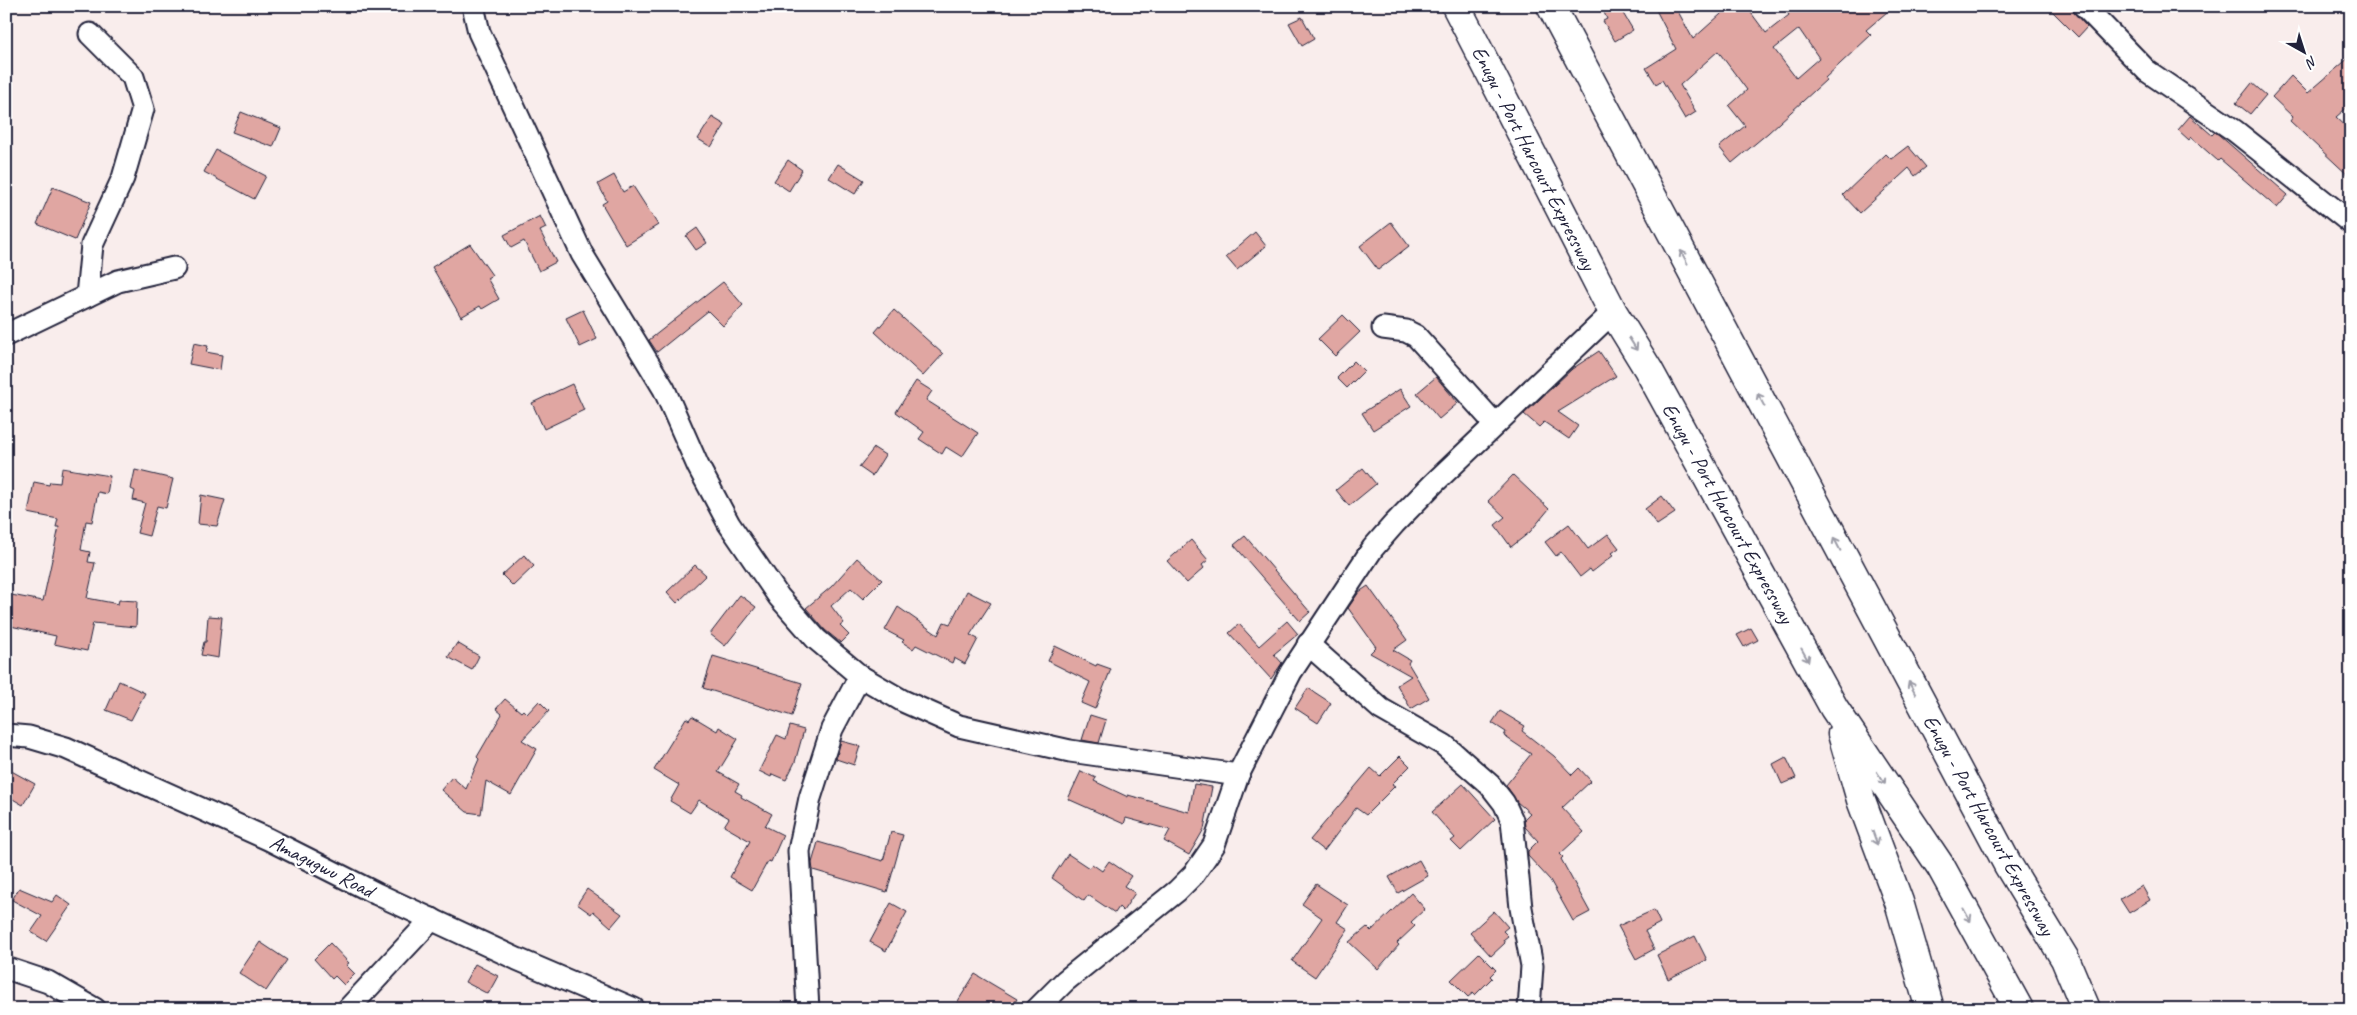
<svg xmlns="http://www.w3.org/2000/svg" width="2357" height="1015" viewBox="0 0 2357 1015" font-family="Caveat,sans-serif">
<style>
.building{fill:#e0a6a2;stroke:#22223b;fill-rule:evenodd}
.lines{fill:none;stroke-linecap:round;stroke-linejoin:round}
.minor-casing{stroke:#22223b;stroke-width:25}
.highway-casing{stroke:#22223b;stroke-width:31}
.minor{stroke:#fff;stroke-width:21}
.highway{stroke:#fff;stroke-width:28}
.oneway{stroke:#9c9ca7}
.labels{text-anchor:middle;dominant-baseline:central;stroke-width:4.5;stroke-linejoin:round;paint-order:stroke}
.street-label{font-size:21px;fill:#22223b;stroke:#fff}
</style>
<rect width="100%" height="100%" fill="#f9edec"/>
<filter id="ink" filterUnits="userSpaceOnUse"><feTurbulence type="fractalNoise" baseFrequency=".02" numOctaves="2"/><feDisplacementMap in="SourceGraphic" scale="10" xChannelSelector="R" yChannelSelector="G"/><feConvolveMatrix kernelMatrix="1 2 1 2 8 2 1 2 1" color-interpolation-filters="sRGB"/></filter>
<g filter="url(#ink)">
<g class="building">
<polygon points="1601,6 1615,6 1618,12 1621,10 1633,30 1615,41 1603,21 1607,19"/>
<path d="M1654,6H1675L1693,39L1730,6H1746L1766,33L1789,15L1783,6H1894L1866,30L1871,35L1825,78L1826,80L1768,133L1732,163L1719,147L1745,126L1729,106L1747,90L1718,51L1680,85L1696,112L1685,119L1662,80L1656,84L1646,68L1676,49ZM1799,29L1819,58L1796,78L1774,49Z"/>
<polygon points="2047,6 2068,6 2087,27 2078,37"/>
<polygon points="1302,17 1314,39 1302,46 1289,23"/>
<polygon points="2351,56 2351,104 2336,117 2351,131 2351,178 2290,121 2293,117 2272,97 2291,76 2308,93"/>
<polygon points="2252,83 2266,95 2250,114 2236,103"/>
<polygon points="241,112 281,128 273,147 232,132"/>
<polygon points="2190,116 2212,135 2215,132 2219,135 2288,195 2277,208 2220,159 2218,161 2191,137 2189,140 2178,130"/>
<polygon points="712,117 725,125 711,147 698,139"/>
<polygon points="1908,146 1926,167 1915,176 1909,168 1860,213 1843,195 1886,154 1891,159"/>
<polygon points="216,150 266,176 254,199 204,172"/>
<polygon points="788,160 802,170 789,191 774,181"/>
<polygon points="838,164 864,180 855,194 829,178"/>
<polygon points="614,175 623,192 633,186 658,225 626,245 602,204 607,201 598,184"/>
<polygon points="53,187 91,202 75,240 37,224"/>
<polygon points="540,216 546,228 540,231 556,262 539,271 524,241 511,248 504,235"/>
<polygon points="1391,222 1409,246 1378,270 1360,246"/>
<polygon points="697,228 707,243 696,250 686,236"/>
<polygon points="1255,232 1266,246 1237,270 1226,257"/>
<polygon points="470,244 492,275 487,278 499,299 482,309 480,306 461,317 432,267"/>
<polygon points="723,282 743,305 723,326 708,311 657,352 649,340"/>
<polygon points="583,310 597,339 580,347 566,318"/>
<polygon points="894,310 943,354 923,376 875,332"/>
<polygon points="1343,315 1360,332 1335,356 1318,339"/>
<polygon points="194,343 208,346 206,352 222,355 220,370 189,364"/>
<polygon points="1599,351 1616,376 1558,412 1578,426 1569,439 1544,422 1539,427 1524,414 1572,369"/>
<polygon points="1354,361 1364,371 1347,388 1337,378"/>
<polygon points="1436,377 1458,403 1439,419 1417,393"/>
<polygon points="916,381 932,391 926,400 978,433 962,457 946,447 942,454 919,439 924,432 896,412"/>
<polygon points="572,384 584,410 544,429 532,403"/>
<polygon points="1400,389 1411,406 1373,430 1362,413"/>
<polygon points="874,448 885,455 872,476 859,467"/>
<polygon points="62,468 110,476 107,494 98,492 92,522 86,521 81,550 90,552 88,562 95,563 87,598 118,604 119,600 137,601 136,627 93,623 87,651 54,644 56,636 6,625 6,594 43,601 59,527 56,527 58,519 28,513 34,482 49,485 50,482 60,483"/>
<polygon points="1363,468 1376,484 1349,506 1336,490"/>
<polygon points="135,470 173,479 166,508 157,506 149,536 137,533 145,503 133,500 135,491 131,489"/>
<polygon points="1513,475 1549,509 1530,532 1511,547 1495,525 1505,517 1488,501"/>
<polygon points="201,495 225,500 217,526 198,524"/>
<polygon points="1662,496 1675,513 1657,525 1645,509"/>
<polygon points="1569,524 1588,549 1608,534 1619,548 1612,553 1614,555 1592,572 1590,569 1580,577 1561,552 1556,556 1545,542"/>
<polygon points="1245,536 1310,612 1300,621 1234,545"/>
<polygon points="1191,540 1208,560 1202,565 1204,568 1187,583 1167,561"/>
<polygon points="524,555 534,566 513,586 502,575"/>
<polygon points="857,558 882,580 863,599 851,588 831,606 844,623 840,626 849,635 841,643 825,630 806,608 831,587"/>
<polygon points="695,565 706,575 677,603 667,592"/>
<polygon points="1368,586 1407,640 1393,650 1410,660 1408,663 1429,698 1411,709 1397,685 1411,676 1370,653 1376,647 1348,608 1359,592"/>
<polygon points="967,591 991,603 970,635 978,639 965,664 954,658 952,663 916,645 913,649 902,642 904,640 885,630 898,607 938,635 944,622 950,624"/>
<polygon points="740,595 756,607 725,646 710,634"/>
<polygon points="208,616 222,617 218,658 201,655 204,642 206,642"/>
<polygon points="1287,621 1298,634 1274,654 1282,663 1271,679 1229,633 1239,624 1259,646"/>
<polygon points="1751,628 1758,640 1744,647 1737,635"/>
<polygon points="457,643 479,656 472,670 448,657"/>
<polygon points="1055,646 1096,666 1097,664 1111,669 1095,709 1081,703 1090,682 1048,661"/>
<polygon points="713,656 802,683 792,716 703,688"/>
<polygon points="119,681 145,693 131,720 106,710"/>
<polygon points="1308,688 1331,703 1318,723 1295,708"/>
<polygon points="505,699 521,712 523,710 527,714 539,701 549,711 522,740 537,749 511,795 486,781 481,814 467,812 441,790 452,777 466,789 479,759 477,757 502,714 496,709"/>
<polygon points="1500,711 1525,726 1522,731 1554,756 1572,775 1579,768 1591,781 1562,808 1584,832 1560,854 1563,857 1561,859 1590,912 1573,921 1550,880 1528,856 1528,851 1538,841 1525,827 1524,819 1530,813 1517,802 1506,785 1531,754 1504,736 1506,732 1492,723"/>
<polygon points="1090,715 1106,720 1099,743 1082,740"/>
<polygon points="692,716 717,731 719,727 738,739 718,772 739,784 735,791 742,795 741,797 772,814 765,826 783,835 771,862 768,861 752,890 730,877 750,841 724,826 729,818 699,800 690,813 670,801 679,785 654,770 686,718 689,720"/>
<polygon points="790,726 804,730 795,762 786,780 772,774 771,777 759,771 777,735 786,739"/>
<polygon points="841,741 860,746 854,765 836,759"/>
<polygon points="1400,756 1410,766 1392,784 1395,786 1366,815 1356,808 1324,851 1310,840 1371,768 1380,776"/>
<polygon points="1786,757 1796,778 1782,784 1773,764"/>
<polygon points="6,768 35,784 23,805 6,795"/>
<polygon points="1081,771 1096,778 1094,781 1128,797 1128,795 1189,812 1194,784 1212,787 1204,829 1189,855 1164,841 1170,830 1126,818 1124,824 1068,799"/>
<polygon points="1463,784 1495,819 1461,851 1451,841 1455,838 1432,812"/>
<polygon points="891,832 903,835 887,892 813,870 812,863 818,842 883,861"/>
<polygon points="1068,854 1089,868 1092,864 1102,871 1109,861 1131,876 1124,886 1135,893 1123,911 1119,907 1115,913 1088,895 1084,901 1052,878"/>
<polygon points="1419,860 1428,876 1398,893 1389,877"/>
<polygon points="1316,884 1348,905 1337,922 1348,929 1315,977 1292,961 1322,918 1302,904"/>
<polygon points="2142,886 2150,900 2129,913 2120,899"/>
<polygon points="19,888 52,902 57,895 71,905 46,941 31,932 42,916 12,900"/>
<polygon points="587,889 622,914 611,927 593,911 591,914 577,904"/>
<polygon points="1411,893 1425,909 1411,922 1415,926 1397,943 1399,945 1378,969 1349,942 1367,927 1371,931"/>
<polygon points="891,903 907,912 886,951 870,942"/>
<polygon points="1654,910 1660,923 1645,931 1654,949 1636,959 1618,926"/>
<polygon points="1494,911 1508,927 1503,931 1508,936 1503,940 1505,943 1491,956 1470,933"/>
<polygon points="1695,936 1707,960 1668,979 1657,955"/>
<polygon points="260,942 287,960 266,991 239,973"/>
<polygon points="330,943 349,963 346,965 355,974 344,985 335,976 332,979 314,959"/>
<polygon points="1479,953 1496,970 1490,976 1492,978 1475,995 1473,993 1468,997 1451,980"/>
<polygon points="475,964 498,976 488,994 465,982"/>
<polygon points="975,974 1017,999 1011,1009 953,1009"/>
</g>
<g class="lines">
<g class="minor-casing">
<g id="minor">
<polyline points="473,6 479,32 582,254 664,389 698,466 729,524 779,597 816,639 860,676 903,701 959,726 1070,751 1238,775"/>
<polyline points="2084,6 2147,71 2235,131 2351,223"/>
<polyline points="87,296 92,245 123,178 143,109 133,77 90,34"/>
<polyline points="1383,328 1406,331 1416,336 1495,424"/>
<polyline points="6,335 118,281 174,268"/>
<polyline points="1308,644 1381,709 1444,745 1490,785 1504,803 1512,820 1521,908 1532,966 1529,1009"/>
<polyline points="6,735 29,737 66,748 268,839 377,894 517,959 634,1009"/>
<polyline points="6,968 48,982 95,1009"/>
<polyline points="348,1009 432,919"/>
<polyline points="808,1009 799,851 810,798 832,729 860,676"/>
<polyline points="1037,1009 1065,981 1177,891 1194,874 1214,845 1238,775 1291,672 1373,548 1394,524 1433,484 1613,312"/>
</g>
</g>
<g class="highway-casing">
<g id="highway">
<polyline points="1456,6 1613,312 1648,369 1834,708 1941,867 2019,1009"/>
<polyline points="1551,6 2008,865 2065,959 2086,1009"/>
<polyline points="1842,734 1861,800 1899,902 1930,1009"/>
</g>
</g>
<use href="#minor" class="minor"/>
<use href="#highway" class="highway"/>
</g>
<defs><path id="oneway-shaft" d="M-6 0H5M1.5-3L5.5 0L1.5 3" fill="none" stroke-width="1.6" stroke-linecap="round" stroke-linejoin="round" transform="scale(1.25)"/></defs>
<g class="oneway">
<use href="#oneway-shaft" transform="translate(1684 257) rotate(-118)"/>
<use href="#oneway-shaft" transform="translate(1633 344) rotate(58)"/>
<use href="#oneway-shaft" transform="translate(1761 400) rotate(-118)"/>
<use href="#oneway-shaft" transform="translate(1837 544) rotate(-117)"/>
<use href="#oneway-shaft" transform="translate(1805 655) rotate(61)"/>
<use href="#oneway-shaft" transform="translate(1912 688) rotate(-118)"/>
<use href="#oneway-shaft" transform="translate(1881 778) rotate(56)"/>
<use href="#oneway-shaft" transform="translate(1875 838) rotate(70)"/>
<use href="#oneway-shaft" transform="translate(1967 915) rotate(61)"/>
</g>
</g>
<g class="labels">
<g class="street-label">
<text transform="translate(1534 158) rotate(63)">Enugu - Port Harcourt Expressway</text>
<text transform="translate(1728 513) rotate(61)">Enugu - Port Harcourt Expressway</text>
<text transform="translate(1989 825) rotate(61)">Enugu - Port Harcourt Expressway</text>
<text transform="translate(322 866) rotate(27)">Amagugwu Road</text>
</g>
</g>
<rect width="2357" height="1015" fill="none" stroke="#fff" stroke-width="25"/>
<rect x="12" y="12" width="2332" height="990" fill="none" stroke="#22223b" stroke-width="2" filter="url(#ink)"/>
<g transform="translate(2304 52) rotate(141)" stroke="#ffffff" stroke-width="4" paint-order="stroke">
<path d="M0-4L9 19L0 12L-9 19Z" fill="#22223b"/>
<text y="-8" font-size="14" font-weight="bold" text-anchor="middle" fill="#22223b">N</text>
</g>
</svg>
